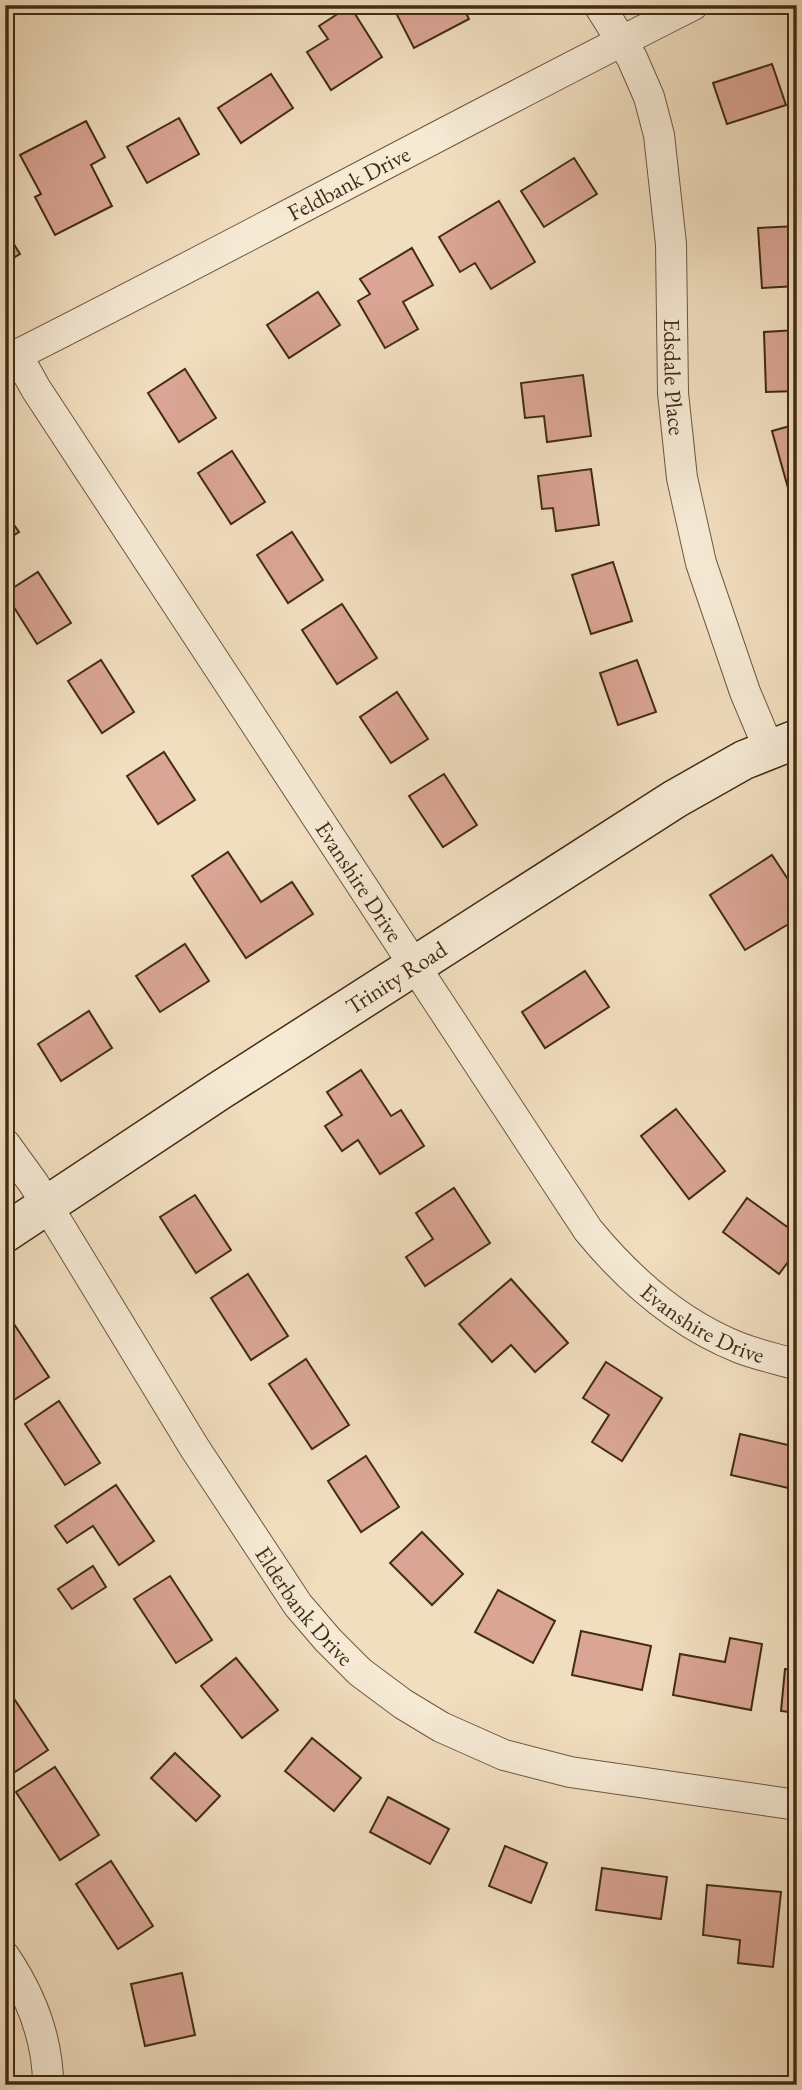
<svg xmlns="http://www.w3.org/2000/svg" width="802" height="2090" viewBox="0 0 802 2090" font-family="'EB Garamond',serif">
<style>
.building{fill:#daa595;stroke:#422c13;stroke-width:2}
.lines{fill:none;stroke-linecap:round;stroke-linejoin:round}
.street-casing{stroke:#6e583e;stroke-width:32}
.secondary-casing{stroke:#422c13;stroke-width:41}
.street{stroke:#f6ead5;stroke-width:30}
.secondary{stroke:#f6ead5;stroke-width:38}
.labels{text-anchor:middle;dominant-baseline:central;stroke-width:7;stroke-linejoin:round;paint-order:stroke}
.street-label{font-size:23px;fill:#422c13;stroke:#f6ead5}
</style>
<rect width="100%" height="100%" fill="#f1debf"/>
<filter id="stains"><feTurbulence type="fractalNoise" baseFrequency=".00286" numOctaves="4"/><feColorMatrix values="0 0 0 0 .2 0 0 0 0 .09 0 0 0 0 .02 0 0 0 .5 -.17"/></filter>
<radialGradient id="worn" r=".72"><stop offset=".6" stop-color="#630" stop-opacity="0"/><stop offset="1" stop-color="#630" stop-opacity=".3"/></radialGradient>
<g class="building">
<polygon points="405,5 462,5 469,19 414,48 395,11"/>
<polygon points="350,6 382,57 331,90 307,52 328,39 319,26"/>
<polygon points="772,64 786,105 727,124 713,83"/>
<polygon points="271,74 293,108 241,143 218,108"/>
<polygon points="179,118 199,154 147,183 127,147"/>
<polygon points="86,121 105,157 91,165 112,206 55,235 35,197 41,194 20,155"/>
<polygon points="574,158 597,194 544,227 521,191"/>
<polygon points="499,201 535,262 491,289 475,263 460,272 439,237"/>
<polygon points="797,226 797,286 762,288 758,228"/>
<polygon points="5,230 20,254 5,263"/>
<polygon points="412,248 433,285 403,302 418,329 385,348 358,301 370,294 360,279"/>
<polygon points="318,292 340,325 289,358 267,325"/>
<polygon points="797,330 797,391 766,392 764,332"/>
<polygon points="185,369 216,418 179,442 148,393"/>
<polygon points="583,375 591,436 547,442 544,416 525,418 521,383"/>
<polygon points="797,424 797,485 788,488 772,431"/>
<polygon points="232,451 265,502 231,524 198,473"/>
<polygon points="591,469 599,525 556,531 553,508 542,509 538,476"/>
<polygon points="5,512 19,532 5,541"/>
<polygon points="292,532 323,580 288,603 257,555"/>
<polygon points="613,562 632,621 591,634 572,575"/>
<polygon points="38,572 71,623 37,644 5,593"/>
<polygon points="797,595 797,631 789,597"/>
<polygon points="342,604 377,658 337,684 302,630"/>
<polygon points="101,660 134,712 102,733 68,681"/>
<polygon points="637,660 656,712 618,725 600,673"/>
<polygon points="397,692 428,739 391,763 360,717"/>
<polygon points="164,752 195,800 158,824 127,776"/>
<polygon points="444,774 477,825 443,847 409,796"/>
<polygon points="228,852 261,902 292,882 313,914 246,958 192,876"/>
<polygon points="772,855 797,893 797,919 745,950 710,895"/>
<polygon points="5,880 12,882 5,900"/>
<polygon points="185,944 209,981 160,1012 136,976"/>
<polygon points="585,971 609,1007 545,1048 522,1012"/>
<polygon points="89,1011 112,1048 61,1081 38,1044"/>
<polygon points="361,1070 391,1116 401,1110 424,1146 380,1174 358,1140 342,1151 325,1126 342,1115 327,1092"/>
<polygon points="676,1109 725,1171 689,1199 641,1136"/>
<polygon points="454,1188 490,1243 425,1286 406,1257 433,1239 416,1213"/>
<polygon points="195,1195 231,1250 196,1273 160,1217"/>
<polygon points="747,1198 797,1234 797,1250 779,1274 723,1232"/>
<polygon points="248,1274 288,1336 251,1360 211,1298"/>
<polygon points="511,1279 568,1343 535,1372 511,1345 492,1362 459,1324"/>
<polygon points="12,1321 49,1377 5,1406 5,1325"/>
<polygon points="306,1359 349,1425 312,1449 269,1384"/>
<polygon points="606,1362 662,1398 622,1461 592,1442 609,1415 583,1398"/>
<polygon points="59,1401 100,1463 65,1485 25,1424"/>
<polygon points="740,1434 797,1447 797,1490 731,1475"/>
<polygon points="366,1456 399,1507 361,1532 328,1481"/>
<polygon points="116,1485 154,1541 119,1565 93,1526 67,1543 55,1526"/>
<polygon points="422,1532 463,1574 432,1605 390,1563"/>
<polygon points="93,1566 106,1587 72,1609 58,1589"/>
<polygon points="170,1576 212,1640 176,1663 134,1599"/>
<polygon points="498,1590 555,1621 533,1663 475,1632"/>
<polygon points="581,1631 651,1646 642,1690 572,1675"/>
<polygon points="730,1638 762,1644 751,1710 673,1695 680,1654 725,1662"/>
<polygon points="236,1658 278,1710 242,1738 201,1686"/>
<polygon points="785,1669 797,1670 797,1713 781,1711"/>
<polygon points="5,1685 48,1750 6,1778 5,1777"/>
<polygon points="312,1738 361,1778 334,1811 285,1771"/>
<polygon points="175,1753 220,1796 196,1821 151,1778"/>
<polygon points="55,1767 99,1835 60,1860 16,1792"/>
<polygon points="388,1797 449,1829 430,1864 370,1832"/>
<polygon points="505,1846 547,1863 531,1903 489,1886"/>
<polygon points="111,1861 153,1926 118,1949 76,1884"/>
<polygon points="602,1868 667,1877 661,1919 596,1910"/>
<polygon points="707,1885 781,1892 773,1967 738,1963 740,1940 703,1935"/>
<polygon points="182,1973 195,2035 145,2046 131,1984"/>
</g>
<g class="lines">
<g class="street-casing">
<g id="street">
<path id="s1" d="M599,5L632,58L649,97L659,135L671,244L673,393L682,478L701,563L745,692L769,749"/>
<path id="s2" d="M17,355L36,389L588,1230C629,1280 679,1324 740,1348C758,1355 778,1359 797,1365"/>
<path id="s3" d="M5,361C236,245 462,121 693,5"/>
<path id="s4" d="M5,1144L34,1184L194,1447L298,1605L328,1640L360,1672L403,1704L441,1727L504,1755L570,1772L797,1805"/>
<path d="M5,1957C31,1996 48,2038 48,2085"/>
</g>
</g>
<g class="secondary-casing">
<g id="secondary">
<path id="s5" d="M5,1233L219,1091L675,799L744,760L797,739"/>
</g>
</g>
<use href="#street" class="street"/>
<use href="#secondary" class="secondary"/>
</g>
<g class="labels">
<g class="street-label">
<text stroke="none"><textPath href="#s3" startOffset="387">Feldbank Drive</textPath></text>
<text stroke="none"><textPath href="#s1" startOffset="387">Edsdale Place</textPath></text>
<text stroke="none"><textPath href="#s2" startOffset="628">Evanshire Drive</textPath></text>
<text stroke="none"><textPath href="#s5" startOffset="467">Trinity Road</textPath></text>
<text stroke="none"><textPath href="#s2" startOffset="1195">Evanshire Drive</textPath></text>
<text stroke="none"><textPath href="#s4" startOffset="551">Elderbank Drive</textPath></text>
</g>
</g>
<rect width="802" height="2090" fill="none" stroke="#f1debf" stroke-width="28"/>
<rect x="7" y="7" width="788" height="2076" fill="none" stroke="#422c13" stroke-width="3.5"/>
<rect x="14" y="14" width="774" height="2062" fill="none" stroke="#422c13" stroke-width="2"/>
<rect width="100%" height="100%" filter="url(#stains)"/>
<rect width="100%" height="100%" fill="url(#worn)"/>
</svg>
